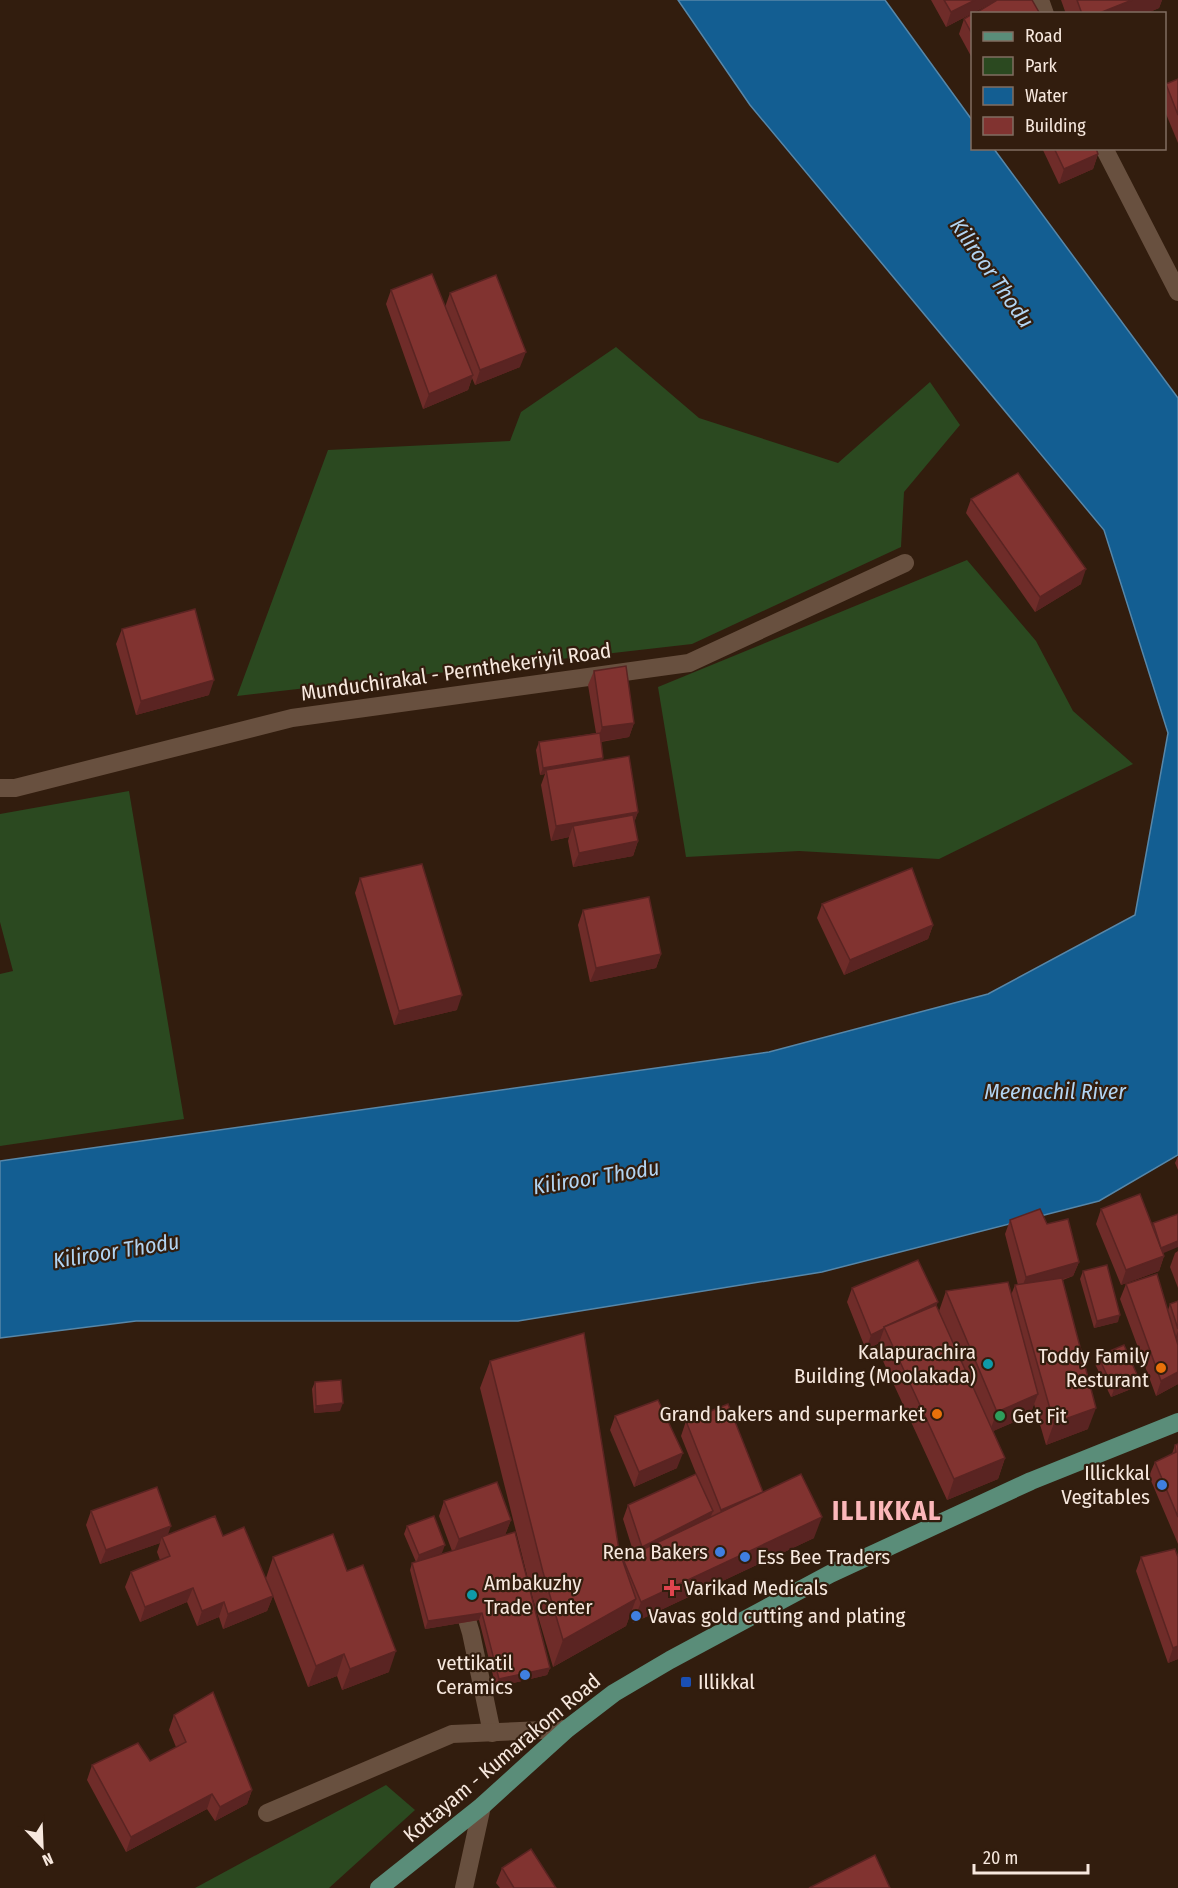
<svg xmlns="http://www.w3.org/2000/svg" width="1178" height="1888" viewBox="0 0 1178 1888" font-family="'Fira Sans Condensed',sans-serif">
<style>
.green{fill:#2b4920}
.water{fill:#135e92;stroke:#5787a9;stroke-width:1.5}
.lines{fill:none;stroke-linecap:round;stroke-linejoin:round}
.service{stroke:#68503f;stroke-width:18}
.minor{stroke:#68503f;stroke-width:18}
.tertiary{stroke:#68503f;stroke-width:18}
.secondary{stroke:#68503f;stroke-width:18}
.primary{stroke:#5a8d79;stroke-width:18}
.wall{fill:#6f2c29}
.shaded-wall{fill:#5a2422}
.building{fill:#813330;stroke:#5a2422;stroke-width:1.5}
.culture-dot{fill:#0f9aa8;stroke:#321d0e;stroke-width:2}
.food-dot{fill:#e8710a;stroke:#321d0e;stroke-width:2}
.leisure-dot{fill:#2e9e5b;stroke:#321d0e;stroke-width:2}
.shop-dot{fill:#3f7fe0;stroke:#321d0e;stroke-width:2}
.health-dot{fill:#e0444e;stroke:#321d0e;stroke-width:2}
.transit-dot{fill:#1a4fb4;stroke:#321d0e;stroke-width:2}
.labels{text-anchor:middle;dominant-baseline:central;stroke-width:4.5;stroke-linejoin:round;paint-order:stroke}
.street-label{font-size:21px;fill:#f7e8de;stroke:#321d0e}
.poi-label{font-size:21px;fill:#f7e8de;stroke:#321d0e;text-anchor:end}
.water-label{font-size:22px;font-style:italic;fill:#b2d4f2;stroke:#321d0e}
.district-label{font-size:27px;font-weight:bold;letter-spacing:1.5px;fill:#fcb7b9;stroke:#321d0e}
</style>
<rect width="100%" height="100%" fill="#321d0e"/>
<g class="green">
<polygon points="616,347 699,418 838,463 930,382 960,425 904,492 901,547 692,644 237,696 328,450 510,441 521,412"/>
<polygon points="967,560 1036,641 1073,711 1133,764 939,859 799,851 686,857 658,687"/>
<polygon points="129,791 184,1119 0,1146 0,974 13,971 0,922 0,814"/>
<polygon points="386,1785 415,1810 329,1888 195,1888"/>
</g>
<polygon class="water" points="678,0 885,0 972,120 972,148 994,149 1178,398 1178,1155 1099,1201 822,1272 518,1321 136,1321 0,1338 0,1161 769,1052 988,994 1135,915 1168,733 1104,530 750,105"/>
<g class="lines">
<polyline class="service" points="461,1600 471,1633 492,1733"/>
<g class="minor">
<polyline points="0,788 15,788 292,718 689,663 905,563"/>
<polyline points="267,1813 452,1734 567,1729"/>
</g>
<polyline class="tertiary" points="464,1888 482,1806"/>
<g class="secondary">
<polyline points="1040,0 1045,14"/>
<polyline points="1104,148 1178,292"/>
</g>
<polyline class="primary" points="379,1888 482,1806 567,1729 614,1693 670,1660 830,1574 1031,1481 1178,1422"/>
</g>
<g class="wall">
<polygon points="931,0 1032,0 994,2 946,27"/>
<polygon points="1061,0 1162,0 1159,8 1145,14 1066,14"/>
<polygon points="972,14 972,58 959,34 964,19"/>
<polygon points="1178,79 1178,143 1164,109 1164,87 1166,84"/>
<polygon points="1042,148 1096,148 1098,154 1093,169 1059,184"/>
<polygon points="391,290 445,307 450,293 520,367 475,385 472,378 468,390 423,409 386,304"/>
<polygon points="971,499 1081,584 1035,612 966,513"/>
<polygon points="122,629 209,695 136,715 116,644"/>
<polygon points="594,671 634,723 629,737 601,742 603,758 602,760 638,812 634,822 638,841 633,856 573,867 568,841 569,837 551,841 541,785 545,774 540,775 536,750 539,742 596,733 588,685"/>
<polygon points="360,878 457,1010 394,1025 355,893"/>
<polygon points="822,904 933,925 928,939 844,975 817,918"/>
<polygon points="583,910 661,954 656,968 590,982 578,925"/>
<polygon points="1178,1156 1178,1170 1175,1163"/>
<polygon points="1101,1209 1152,1226 1153,1223 1178,1214 1163,1253 1164,1256 1159,1271 1121,1285 1096,1224"/>
<polygon points="1010,1220 1047,1224 1079,1262 1073,1276 1063,1280 1088,1429 1046,1445 1034,1404 1030,1415 993,1431 1005,1458 998,1479 947,1500 877,1348 879,1343 866,1350 847,1302 852,1288 936,1306 939,1311 946,1291 1011,1295 1015,1285 1018,1285 1005,1234"/>
<polygon points="1178,1251 1178,1288 1170,1267 1175,1253"/>
<polygon points="1083,1271 1118,1322 1094,1328 1080,1279"/>
<polygon points="1126,1284 1168,1310 1170,1304 1178,1301 1178,1384 1156,1396 1120,1299"/>
<polygon points="1098,1356 1139,1379 1136,1387 1111,1397 1095,1364"/>
<polygon points="490,1361 619,1550 622,1561 634,1554 623,1519 628,1505 697,1476 681,1436 686,1421 763,1492 814,1538 633,1623 630,1615 626,1626 553,1667 533,1599 480,1388"/>
<polygon points="315,1382 340,1411 314,1413 312,1389"/>
<polygon points="615,1416 677,1468 634,1487 610,1430"/>
<polygon points="1178,1444 1178,1544 1149,1476 1155,1462 1172,1454 1175,1445"/>
<polygon points="444,1501 511,1520 505,1535 497,1537 550,1668 547,1675 496,1687 479,1620 425,1629 410,1570 412,1563 416,1562 404,1534 407,1526 442,1553 427,1558 452,1551 439,1516"/>
<polygon points="91,1511 168,1535 223,1536 266,1578 273,1557 347,1571 389,1672 342,1690 337,1676 308,1687 273,1596 267,1611 223,1629 219,1617 197,1626 187,1602 140,1622 125,1587 131,1572 160,1560 157,1552 160,1543 100,1564 86,1525"/>
<polygon points="1141,1557 1178,1557 1178,1659 1168,1663 1136,1571"/>
<polygon points="174,1715 252,1790 247,1804 215,1821 207,1809 126,1852 87,1780 92,1765 150,1761 176,1747 169,1730"/>
<polygon points="502,1868 556,1888 500,1888 496,1883"/>
</g>
<g class="shaded-wall">
<polygon points="975,0 997,0 946,27 951,12"/>
<polygon points="1132,0 1162,0 1159,8 1145,14 1097,14"/>
<polygon points="1098,154 1093,169 1059,184 1064,169"/>
<polygon points="526,352 520,367 475,385 480,370"/>
<polygon points="473,375 468,390 423,409 429,394"/>
<polygon points="1086,569 1081,584 1035,612 1040,597"/>
<polygon points="214,680 209,695 136,715 141,701"/>
<polygon points="634,723 629,737 597,742 602,727"/>
<polygon points="603,758 600,766 546,770 545,774 540,775 543,768"/>
<polygon points="638,812 633,826 573,826 569,837 551,841 556,826"/>
<polygon points="638,841 633,856 573,867 579,853"/>
<polygon points="933,925 928,939 844,975 850,960"/>
<polygon points="661,954 656,968 590,982 596,968"/>
<polygon points="462,995 457,1010 394,1025 399,1011"/>
<polygon points="1178,1241 1178,1247 1159,1255 1161,1248"/>
<polygon points="1164,1256 1159,1271 1121,1285 1126,1270"/>
<polygon points="1079,1262 1073,1276 1020,1292 1026,1277"/>
<polygon points="938,1302 932,1317 885,1328"/>
<polygon points="1120,1315 1118,1322 1094,1328 1097,1321"/>
<polygon points="884,1329 879,1343 866,1350 871,1335"/>
<polygon points="1178,1331 1178,1343 1173,1344"/>
<polygon points="1178,1372 1178,1384 1156,1396 1161,1381"/>
<polygon points="1139,1379 1136,1387 1111,1397 1114,1390"/>
<polygon points="1038,1394 1030,1415 989,1433 997,1412"/>
<polygon points="343,1403 340,1411 314,1413 316,1406"/>
<polygon points="1096,1408 1088,1429 1046,1445 1054,1423"/>
<polygon points="683,1453 677,1468 634,1487 639,1472"/>
<polygon points="1005,1458 998,1479 947,1500 954,1479"/>
<polygon points="763,1492 716,1524 721,1510"/>
<polygon points="713,1511 707,1526 637,1562 642,1547"/>
<polygon points="822,1517 814,1538 633,1623 641,1602"/>
<polygon points="511,1520 505,1535 453,1554 459,1539"/>
<polygon points="171,1526 166,1540 162,1537 160,1543 100,1564 106,1550"/>
<polygon points="445,1545 442,1553 416,1563 419,1555"/>
<polygon points="193,1588 187,1602 140,1622 145,1607"/>
<polygon points="273,1596 267,1611 223,1629 228,1614"/>
<polygon points="636,1599 626,1626 553,1667 563,1640"/>
<polygon points="224,1602 219,1617 197,1626 202,1611"/>
<polygon points="482,1613 479,1620 425,1629 428,1621"/>
<polygon points="1178,1646 1178,1659 1168,1663 1173,1648"/>
<polygon points="396,1651 389,1672 342,1690 350,1669"/>
<polygon points="344,1654 337,1676 308,1687 316,1666"/>
<polygon points="550,1668 547,1675 496,1687 499,1679"/>
<polygon points="252,1790 247,1804 215,1821 220,1807"/>
<polygon points="212,1794 207,1809 126,1852 131,1837"/>
</g>
<g class="building">
<polygon points="944,0 975,0 951,12"/>
<polygon points="997,0 1032,0 1040,14 974,14"/>
<polygon points="1077,0 1132,0 1097,14 1082,14"/>
<polygon points="972,14 972,34 964,19"/>
<polygon points="1178,79 1178,115 1166,84"/>
<polygon points="1054,148 1096,148 1098,154 1064,169"/>
<polygon points="432,274 473,375 429,394 391,290"/>
<polygon points="496,275 526,352 480,370 450,293"/>
<polygon points="1018,473 1086,569 1040,597 971,499"/>
<polygon points="195,609 214,680 141,701 122,629"/>
<polygon points="626,666 634,723 602,727 594,671"/>
<polygon points="600,733 603,758 543,768 539,742"/>
<polygon points="629,756 638,812 556,826 546,770"/>
<polygon points="633,815 638,841 579,853 573,826"/>
<polygon points="422,864 462,995 399,1011 360,878"/>
<polygon points="912,868 933,925 850,960 822,904"/>
<polygon points="649,897 661,954 596,968 583,910"/>
<polygon points="1140,1194 1164,1256 1126,1270 1101,1209"/>
<polygon points="1040,1209 1047,1224 1068,1219 1079,1262 1026,1277 1010,1220"/>
<polygon points="1178,1214 1178,1241 1161,1248 1153,1223"/>
<polygon points="918,1260 938,1302 884,1327 885,1328 871,1335 852,1288"/>
<polygon points="1107,1265 1120,1315 1097,1321 1083,1271"/>
<polygon points="1157,1274 1178,1345 1178,1372 1161,1381 1126,1284"/>
<polygon points="1062,1278 1096,1408 1054,1423 1015,1285"/>
<polygon points="1008,1282 1038,1394 997,1412 946,1291"/>
<polygon points="1178,1301 1178,1329 1170,1304"/>
<polygon points="936,1305 1005,1458 954,1479 884,1327"/>
<polygon points="584,1333 619,1550 636,1599 563,1640 543,1572 490,1361"/>
<polygon points="1124,1345 1139,1379 1114,1390 1098,1356"/>
<polygon points="341,1380 343,1403 316,1406 315,1382"/>
<polygon points="658,1400 683,1453 639,1472 615,1416"/>
<polygon points="728,1404 763,1492 721,1510 686,1421"/>
<polygon points="1178,1444 1178,1517 1155,1462 1176,1452 1175,1445"/>
<polygon points="696,1474 713,1511 642,1547 628,1505"/>
<polygon points="801,1474 822,1517 641,1602 623,1559"/>
<polygon points="497,1482 511,1520 459,1539 444,1501"/>
<polygon points="157,1487 171,1526 106,1550 91,1511"/>
<polygon points="215,1516 223,1536 244,1527 273,1596 228,1614 224,1602 202,1611 193,1588 145,1607 131,1572 170,1556 162,1537"/>
<polygon points="434,1516 445,1545 419,1555 407,1526"/>
<polygon points="515,1532 550,1668 499,1679 482,1613 428,1621 412,1563"/>
<polygon points="333,1534 347,1571 363,1565 396,1651 350,1669 344,1654 316,1666 273,1557"/>
<polygon points="1175,1549 1178,1557 1178,1646 1173,1648 1141,1557"/>
<polygon points="213,1692 252,1790 220,1807 212,1794 131,1837 92,1765 138,1743 150,1761 186,1742 174,1715"/>
<polygon points="531,1849 556,1888 514,1888 502,1868"/>
<polygon points="875,1855 890,1888 809,1888"/>
</g>
<g class="culture-dot">
<circle cx="988" cy="1364" r="6"/>
<circle cx="472" cy="1595" r="6"/>
</g>
<g class="food-dot">
<circle cx="1161" cy="1368" r="6"/>
<circle cx="937" cy="1414" r="6"/>
</g>
<circle class="leisure-dot" cx="1000" cy="1416" r="6"/>
<g class="shop-dot">
<circle cx="1162" cy="1485" r="6"/>
<circle cx="720" cy="1552" r="6"/>
<circle cx="745" cy="1557" r="6"/>
<circle cx="636" cy="1616" r="6"/>
<circle cx="525" cy="1675" r="6"/>
</g>
<path class="health-dot" d="M669 1579h6v6h6v6h-6v6h-6v-6h-6v-6h6z"/>
<rect class="transit-dot" x="680" y="1676" width="12" height="12" rx="3"/>
<g class="labels">
<g class="street-label">
<text transform="translate(456 672) rotate(-8)">Munduchirakal - Pernthekeriyil Road</text>
<text transform="translate(502 1758) rotate(-40)">Kottayam - Kumarakom Road</text>
</g>
<g class="poi-label">
<text x="976" y="1352">Kalapurachira<tspan x="976" dy="24">Building (Moolakada)</tspan></text>
<text x="1149" y="1356">Toddy Family<tspan x="1149" dy="24">Resturant</tspan></text>
<text x="925" y="1414">Grand bakers and supermarket</text>
<text x="1012" y="1416" text-anchor="start">Get Fit</text>
<text x="1150" y="1473">Illickkal<tspan x="1150" dy="24">Vegitables</tspan></text>
<text x="708" y="1552">Rena Bakers</text>
<text x="757" y="1557" text-anchor="start">Ess Bee Traders</text>
<text x="484" y="1583" text-anchor="start">Ambakuzhy<tspan x="484" dy="24">Trade Center</tspan></text>
<text x="684" y="1588" text-anchor="start">Varikad Medicals</text>
<text x="648" y="1616" text-anchor="start">Vavas gold cutting and plating</text>
<text x="513" y="1663">vettikatil<tspan x="513" dy="24">Ceramics</tspan></text>
<text x="698" y="1682" text-anchor="start">Illikkal</text>
</g>
<g class="water-label">
<text transform="translate(992 273) rotate(55)">Kiliroor Thodu</text>
<text x="1055" y="1091">Meenachil River</text>
<text transform="translate(596 1177) rotate(-9)">Kiliroor Thodu</text>
<text transform="translate(116 1251) rotate(-9)">Kiliroor Thodu</text>
</g>
<g class="district-label">
<text x="887" y="1511">ILLIKKAL</text>
</g>
</g>
<rect x="971" y="12" width="195" height="138" fill="#321d0e" stroke="#816e61" stroke-width="1.5"/>
<rect x="983" y="32" width="30" height="9" fill="#5a8d79" stroke="#816e61" stroke-width="1.5"/>
<text x="1025" y="42" font-size="18" fill="#f7e8de">Road</text>
<rect x="983" y="57" width="30" height="18" fill="#2b4920" stroke="#816e61" stroke-width="1.5"/>
<text x="1025" y="72" font-size="18" fill="#f7e8de">Park</text>
<rect x="983" y="87" width="30" height="18" fill="#135e92" stroke="#816e61" stroke-width="1.5"/>
<text x="1025" y="102" font-size="18" fill="#f7e8de">Water</text>
<rect x="983" y="117" width="30" height="18" fill="#813330" stroke="#816e61" stroke-width="1.5"/>
<text x="1025" y="132" font-size="18" fill="#f7e8de">Building</text>
<g transform="translate(42 1846) rotate(157)" stroke="#321d0e" stroke-width="4.5" paint-order="stroke">
<path d="M0-4.5L10 22L0 15L-10 22Z" fill="#f7e8de"/>
<text y="-9" font-size="16" font-weight="bold" text-anchor="middle" fill="#f7e8de">N</text>
</g>
<path d="M974 1864v9h114v-9" fill="none" stroke="#f7e8de" stroke-width="3"/>
<text x="983" y="1864" font-size="18" fill="#f7e8de" stroke="#321d0e" stroke-width="4.5" paint-order="stroke">20 m</text>
</svg>
